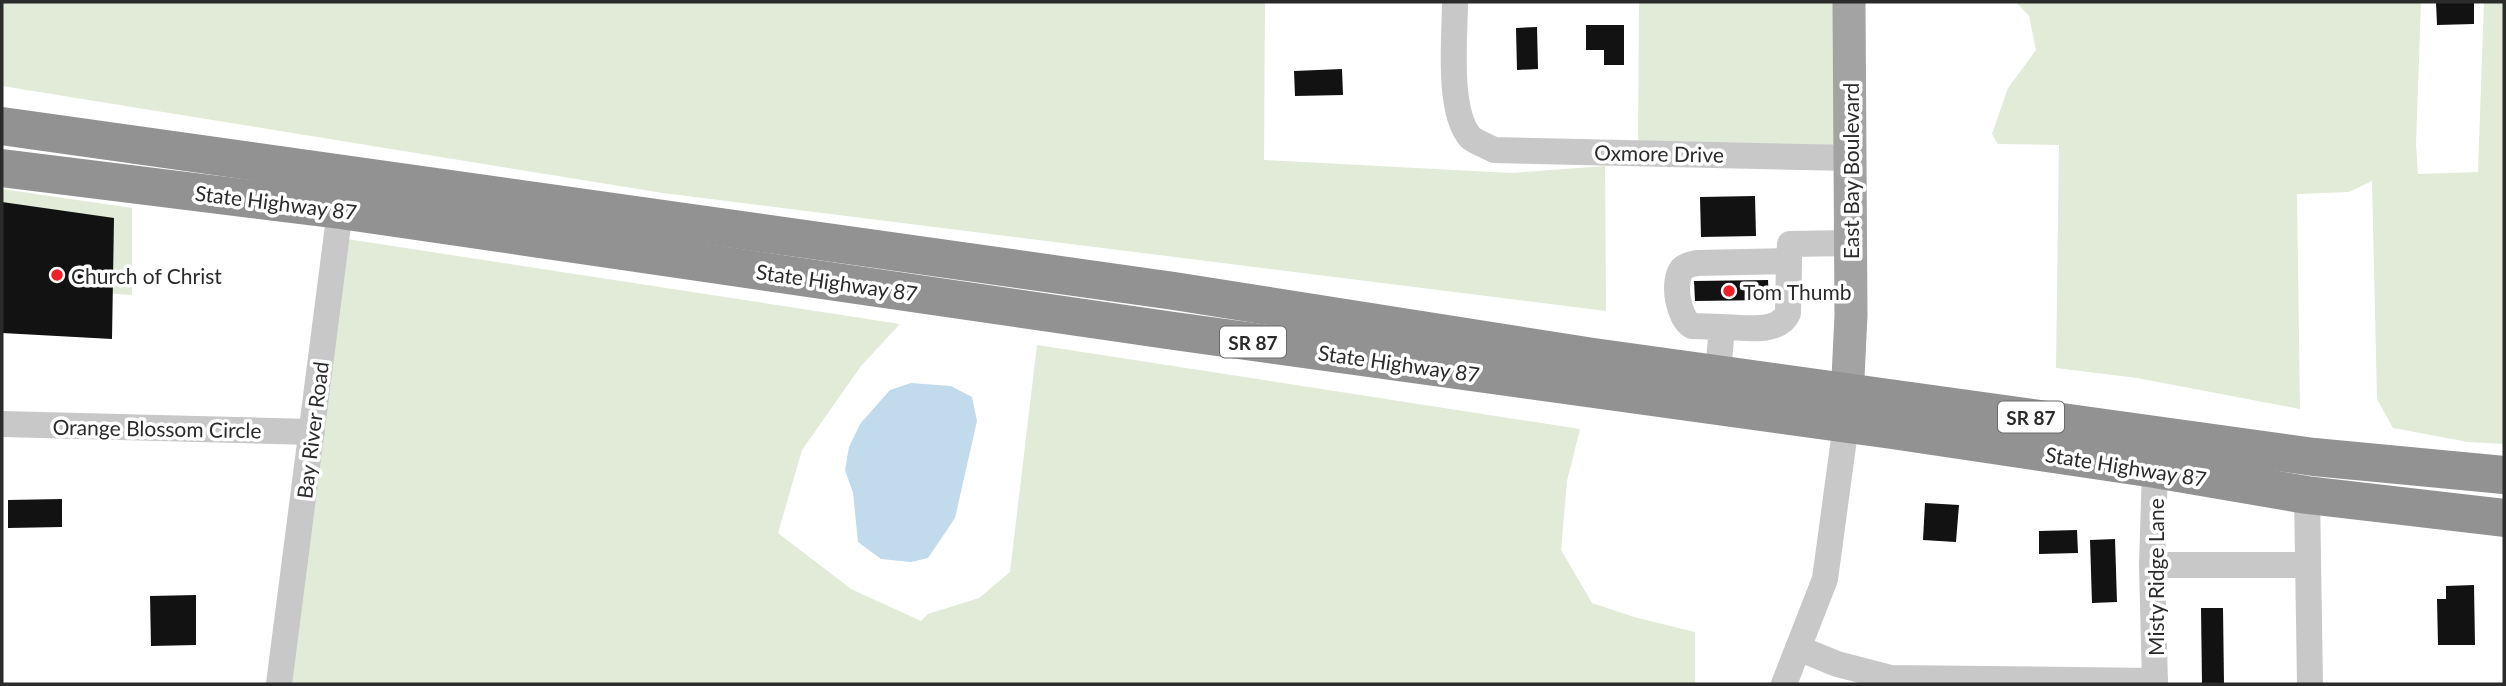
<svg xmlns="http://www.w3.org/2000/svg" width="2506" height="686" viewBox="0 0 2506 686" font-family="Lato,sans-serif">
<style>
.green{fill:#e1ebd7}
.water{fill:#c1dbed}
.building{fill:#121212}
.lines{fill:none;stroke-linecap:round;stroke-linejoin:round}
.minor{stroke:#c8c8c8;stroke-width:26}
.major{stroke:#a3a3a3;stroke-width:33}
.highway{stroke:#929292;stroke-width:38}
.poi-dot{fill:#f0202b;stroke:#fff;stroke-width:2.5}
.labels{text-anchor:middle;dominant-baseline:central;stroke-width:7;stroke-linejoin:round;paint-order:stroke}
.shield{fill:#fff;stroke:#6b6b6b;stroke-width:2}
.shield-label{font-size:19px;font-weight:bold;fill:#2b2b2b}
.street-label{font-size:21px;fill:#2b2b2b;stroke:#fff}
.poi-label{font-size:21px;fill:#2b2b2b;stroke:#fff;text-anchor:start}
</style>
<rect width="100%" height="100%" fill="#fff"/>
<g class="green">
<polygon points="2,2 1265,2 1264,160 1511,173 1605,166 1606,311 663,193 2,86"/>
<polygon points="1639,2 1839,2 1839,148 1638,144"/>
<polygon points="2016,2 2421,2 2416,145 2418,174 2478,172 2484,2 2504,2 2504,444 2468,442 2393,428 2377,399 2372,181 2349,192 2297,194 2300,409 2137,378 2056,368 2059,145 1998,144 1992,134 2008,88 2036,50 2029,16"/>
<polygon points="2,189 132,208 132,295 2,287"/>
<polygon points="347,239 900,324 861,366 802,450 778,533 851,589 921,621 928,614 979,598 1010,572 1037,345 1580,429 1567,481 1561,550 1592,603 1634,617 1695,632 1695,684 289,684"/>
</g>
<polygon class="water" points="911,383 951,386 972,397 977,421 955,518 928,558 911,562 881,559 858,542 853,493 845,470 849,447 860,424 890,390"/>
<g class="building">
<polygon points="2436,2 2474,2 2474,24 2437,25"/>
<polygon points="1586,25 1624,25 1624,65 1604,65 1604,50 1586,50"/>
<polygon points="1537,27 1538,69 1517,70 1516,28"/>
<polygon points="1342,69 1343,95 1295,96 1294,71"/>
<polygon points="1755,196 1756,236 1701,237 1700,197"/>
<polygon points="2,202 114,218 112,339 2,333"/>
<polygon points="1768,280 1769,300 1695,301 1694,281"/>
<polygon points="62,499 62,527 8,528 8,500"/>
<polygon points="1925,503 1959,505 1956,542 1923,540"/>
<polygon points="2077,530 2078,553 2039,554 2039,531"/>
<polygon points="2115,539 2117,602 2092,603 2090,540"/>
<polygon points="2474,585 2475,645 2438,645 2437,599 2446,599 2446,586"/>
<polygon points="196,595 196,645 151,646 150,596"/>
<polygon points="2201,608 2223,608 2224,684 2202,684"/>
</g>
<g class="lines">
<g class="minor">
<path d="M1455,2C1455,36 1447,110 1470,137C1475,142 1487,146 1494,150L1850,158"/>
<polyline points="1789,261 1790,244 1850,243"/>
<path d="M1718,373L1722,327L1692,326C1678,318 1672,282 1682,269C1686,265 1692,264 1697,263L1789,261L1788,313C1778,335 1743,327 1722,327"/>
<polyline points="2,424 312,432"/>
<polyline points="2155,469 2152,565 2155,684"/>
<polyline points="2307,495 2310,684"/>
<polyline points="2152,565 2308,565"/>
<polyline points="1798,648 1837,664 1891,678 2155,681"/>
<polyline points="279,684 340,210 345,194"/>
<polyline points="1784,684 1825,579 1846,424"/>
</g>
<polyline class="major" points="1846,419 1851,315 1849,2"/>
<g class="highway">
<polyline points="2,126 1174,291 1593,357 2314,457 2504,475"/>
<polyline points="2,168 340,210 1174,331 1892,430 2155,469 2307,495 2504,518"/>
</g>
</g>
<g class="poi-dot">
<circle cx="57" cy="275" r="7"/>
<circle cx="1729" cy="291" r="7"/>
</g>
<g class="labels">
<g class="shield">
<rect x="1220" y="326.5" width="66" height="31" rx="5"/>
<rect x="1998" y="401.5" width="66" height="31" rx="5"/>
</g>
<g class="shield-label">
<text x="1253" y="342">SR 87</text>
<text x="2031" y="417">SR 87</text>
</g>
<g class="street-label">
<text transform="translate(1659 153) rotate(1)">Oxmore Drive</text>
<text transform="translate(1850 171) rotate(-90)">East Bay Boulevard</text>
<text transform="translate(276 202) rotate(7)">State Highway 87</text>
<text transform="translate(837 282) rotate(8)">State Highway 87</text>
<text transform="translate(1399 363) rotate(8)">State Highway 87</text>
<text transform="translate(157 428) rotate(1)">Orange Blossom Circle</text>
<text transform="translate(312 430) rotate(-83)">Bay River Road</text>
<text transform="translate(2126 466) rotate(9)">State Highway 87</text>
<text transform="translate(2155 577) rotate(-90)">Misty Ridge Lane</text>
</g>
<g class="poi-label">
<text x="71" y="275">Church of Christ</text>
<text x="1743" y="291">Tom Thumb</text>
</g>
</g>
<rect width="2506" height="686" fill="none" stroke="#2b2b2b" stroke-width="7"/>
</svg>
